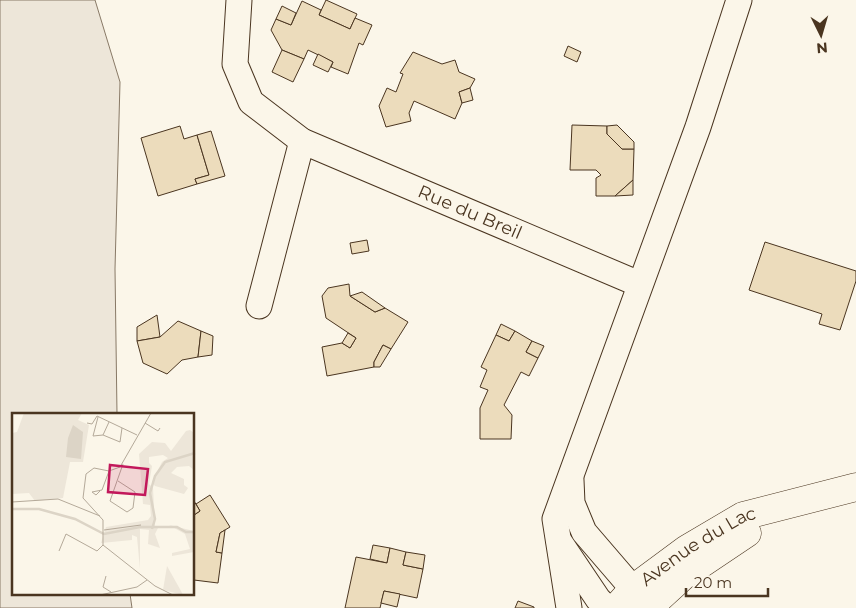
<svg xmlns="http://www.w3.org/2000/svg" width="856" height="608" viewBox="0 0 856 608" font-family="Montserrat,sans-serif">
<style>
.green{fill:#ede6d9;stroke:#887966}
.building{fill:#ecdcbc;stroke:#4a3520}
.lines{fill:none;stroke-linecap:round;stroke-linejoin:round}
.street-casing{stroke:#4a3520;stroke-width:27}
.secondary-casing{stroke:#4a3520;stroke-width:29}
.street{stroke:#fbf6e9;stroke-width:25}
.secondary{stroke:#fbf6e9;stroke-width:28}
.labels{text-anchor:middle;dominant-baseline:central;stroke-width:4;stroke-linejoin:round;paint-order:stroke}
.street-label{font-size:18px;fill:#4a3520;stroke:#fbf6e9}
.inset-river{fill:none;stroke:#dcd4c6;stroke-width:2.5}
.inset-road{fill:none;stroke:#b4a999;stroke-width:1}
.view{fill:#c2185b;fill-opacity:0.15;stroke:#c2185b;stroke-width:2.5}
.inset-edge{fill:none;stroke:#4a3520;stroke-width:2.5}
</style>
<rect width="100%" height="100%" fill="#fbf6e9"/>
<polygon class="green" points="0,0 95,0 120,82 115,269 117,414 14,414 14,594 130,594 132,608 0,608"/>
<g class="building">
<polygon points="326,0 357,14 350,29 319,15"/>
<polygon points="302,1 321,10 319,15 350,29 355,18 372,25 363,45 359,43 348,74 331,67 333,62 308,50 304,59 282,50 271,30 276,19 291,25"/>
<polygon points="282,6 296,13 291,25 276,19"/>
<polygon points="568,46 581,52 577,62 564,56"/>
<polygon points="282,50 304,59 293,82 272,72"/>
<polygon points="413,52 442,64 455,60 459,72 475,79 470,88 459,92 462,103 455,119 414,101 409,113 411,121 386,127 379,106 387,88 396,92 403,74 400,73"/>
<polygon points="318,54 333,62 328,72 313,65"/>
<polygon points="470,88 473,100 462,103 459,92"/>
<polygon points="572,125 607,126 607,134 622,149 634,149 633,180 615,196 596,196 596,178 601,175 596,170 570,170"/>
<polygon points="617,125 634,142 634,149 622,149 607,134 607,126"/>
<polygon points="180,126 184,139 197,135 209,175 195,179 197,184 158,196 141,138"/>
<polygon points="211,131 225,176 197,184 195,179 209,175 197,135"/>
<polygon points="633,180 633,195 615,196"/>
<polygon points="367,240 369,251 352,254 350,243"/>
<polygon points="765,242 856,271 856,281 840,330 819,324 822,314 749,290"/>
<polygon points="349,284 350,296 375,312 385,308 408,322 391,349 383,345 374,362 374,367 327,376 322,347 342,343 350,348 356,338 326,318 322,296 328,288"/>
<polygon points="362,292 385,308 375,312 350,296"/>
<polygon points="157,315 160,337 137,341 137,327"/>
<polygon points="178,321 201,331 198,357 182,360 167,374 143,363 137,341 160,337"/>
<polygon points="501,324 515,331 509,341 496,335"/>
<polygon points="201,331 213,336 212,355 198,357"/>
<polygon points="515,331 532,341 526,352 538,358 529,376 521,372 504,405 512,415 511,439 480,439 480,408 488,390 480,387 487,370 481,367 496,335 509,341"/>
<polygon points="348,333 356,338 350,348 342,343"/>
<polygon points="532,341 544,346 538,358 526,352"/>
<polygon points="383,345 391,349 380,367 374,367 374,362"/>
<polygon points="210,495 230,527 220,533 216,552 222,553 218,583 194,580 194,515 200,511 196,504"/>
<polygon points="194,501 200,511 194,515"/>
<polygon points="225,530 222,553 216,552 220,533"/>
<polygon points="373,545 390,548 387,563 370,559"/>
<polygon points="390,548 406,552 403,565 423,569 417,598 384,591 380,608 345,608 356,557 387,563"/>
<polygon points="406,552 425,555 423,569 403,565"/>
<polygon points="384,591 400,594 397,607 381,603"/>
<polygon points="518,601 534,607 534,608 515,608"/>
</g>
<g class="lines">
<g class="street-casing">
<g id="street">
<path id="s1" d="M239,0L235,64L251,102L302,141L639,284"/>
<polyline points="259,306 302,141"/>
<polyline points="571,480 572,503 584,532 633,589 638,608"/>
<polyline points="559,541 598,599 607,608"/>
<polyline points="569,608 555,519 698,127 739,0"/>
</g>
</g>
<g class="secondary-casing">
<g id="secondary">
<path id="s2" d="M616,608L633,589L687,549L743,516L856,487"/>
<polyline points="648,608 683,576 747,533"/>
</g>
</g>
<use href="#street" class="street"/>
<use href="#secondary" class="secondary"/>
</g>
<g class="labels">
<g class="street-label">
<text stroke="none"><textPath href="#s1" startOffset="352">Rue du Breil</textPath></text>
<text stroke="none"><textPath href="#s2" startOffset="104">Avenue du Lac</textPath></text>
</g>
</g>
<g transform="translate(12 413)">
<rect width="182" height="182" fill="#fbf6e9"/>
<path d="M12,0H70L66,7L77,12L71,49H58L51,85L23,88L17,80L0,81V20L5,19ZM178,17L182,20V57L177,53L165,54L159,60L172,66V72L176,75L172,81L143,73L140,69L150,49L156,45L151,42L137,44V50L140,53L137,71L141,75L143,114L147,113L143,121L148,135L136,131L137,117L128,116V156L125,124L120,122V127L89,130L94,114L136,107L139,103L138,92L131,91L127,41L140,29L153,30L159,38L174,18ZM157,112L182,118V139L160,143V140L178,136L173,121ZM155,153L169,178L171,182L151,177Z" fill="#ede6d9"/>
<path d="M61,12L71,19L69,46L54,44L56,25Z" fill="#dcd4c6"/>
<path class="inset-river" d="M0,96H27L63,106L92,121L128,114H165L174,119H183M140,116L143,106L138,80L143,63L153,49L183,40"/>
<path class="inset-road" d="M86,4L81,23L91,22L97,9M75,10L80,11L85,3L125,22M133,10L146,18L148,15M91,22L108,29L110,15M106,68L123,79L121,95L115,99L98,88L111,51M88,78L84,82L80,79L90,77L97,58M0,89L46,86L88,103M92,117L129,112M91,132V107L71,85L74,61L82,55L97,58L108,54L139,0M91,132L143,173L161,182M47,138L54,121L85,138L91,132M94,163L91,174L99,179M88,182L125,174L135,167"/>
<path class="view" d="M98,52L136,56L133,82L96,79Z"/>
<rect width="182" height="182" class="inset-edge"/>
</g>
<g transform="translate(821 35) rotate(175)" stroke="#fbf6e9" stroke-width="4" paint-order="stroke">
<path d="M0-4L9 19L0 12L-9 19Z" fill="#4a3520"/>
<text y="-8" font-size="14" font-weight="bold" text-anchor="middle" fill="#4a3520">N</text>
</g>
<path d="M686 588v8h82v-8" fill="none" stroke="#4a3520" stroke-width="2.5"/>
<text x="694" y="588" font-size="15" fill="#4a3520" stroke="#fbf6e9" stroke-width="4" paint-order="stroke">20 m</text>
</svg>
